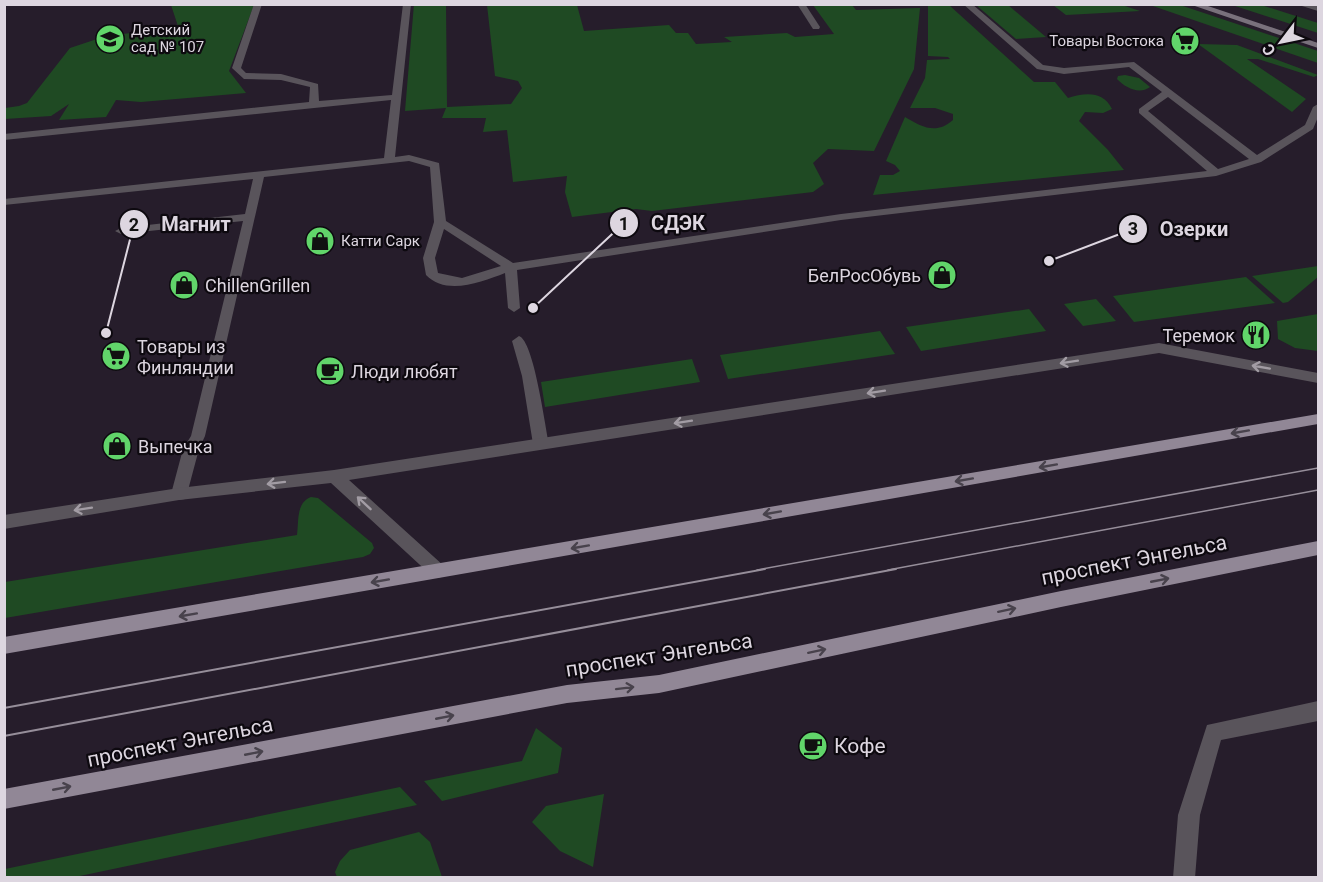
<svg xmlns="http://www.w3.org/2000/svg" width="1323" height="882" viewBox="0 0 1323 882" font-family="Roboto,sans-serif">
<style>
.green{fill:#1f4a23}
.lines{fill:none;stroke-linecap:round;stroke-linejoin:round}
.lane{fill:#59545b;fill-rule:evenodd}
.street{fill:#59545b;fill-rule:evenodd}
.secondary{fill:#79717c;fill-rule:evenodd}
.primary{fill:#918796;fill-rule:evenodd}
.tram-far1{stroke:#968e9a;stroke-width:1.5}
.tram{stroke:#968e9a;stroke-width:2}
.oneway{stroke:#a29ca4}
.oneway2{stroke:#48424c}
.labels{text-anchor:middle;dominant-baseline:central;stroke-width:4.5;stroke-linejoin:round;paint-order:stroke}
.far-poi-label{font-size:15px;fill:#ddd6e0;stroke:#0d090f;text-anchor:start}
.poi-label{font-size:18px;fill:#ddd6e0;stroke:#0d090f;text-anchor:start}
.near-street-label{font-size:21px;fill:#ddd6e0;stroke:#0d090f}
.near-poi-label{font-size:21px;fill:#ddd6e0;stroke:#0d090f;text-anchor:start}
.leader{fill:none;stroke:#ddd6e0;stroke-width:2}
.callout-dot{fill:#ddd6e0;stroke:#0d090f;stroke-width:2}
.mark-label{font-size:18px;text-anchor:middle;font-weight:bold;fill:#111}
.callout-label{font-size:20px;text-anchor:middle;font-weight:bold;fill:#ddd6e0;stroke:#0d090f;stroke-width:4.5;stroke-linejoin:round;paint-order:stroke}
</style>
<rect width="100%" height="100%" fill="#261d2b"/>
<g class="green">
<polygon points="414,4 446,5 447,107 511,104 522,88 518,81 495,76 487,5 577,5 584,31 669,25 676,33 688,33 696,44 732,42 724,37 787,33 795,37 834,34 813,5 852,5 856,10 920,8 914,69 874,151 828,149 813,163 824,184 813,192 652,211 636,209 572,217 565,192 567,176 513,182 507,130 483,132 486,118 442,118 446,108 405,111"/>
<polygon points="171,5 254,5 229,71 246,93 141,102 116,100 106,117 59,120 69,104 51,116 5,119 5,108 19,106 27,103 70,48 103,37 178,26"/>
<path d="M949,5L1034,82H1055L1068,98C1084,93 1103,90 1112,109L1103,113L1085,112L1079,121L1108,150L1124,170L873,195L880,175H893L900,171L895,165L886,161L905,117C922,127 936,135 953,120V114L935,108H910L925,78L927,60L950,59L948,57L928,56V6Z"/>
<polygon points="976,5 1008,5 1046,37 1016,39"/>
<polygon points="1053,5 1122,5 1140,11 1066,15"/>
<polygon points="1150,5 1180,5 1318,51 1318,63"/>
<polygon points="1232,5 1261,5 1318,23 1318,33"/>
<polygon points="1198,44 1237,45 1318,75 1314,77 1258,59 1247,59 1306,99 1292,112"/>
<path d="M1125,75L1139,78L1150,87C1139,95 1126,88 1117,79L1118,76Z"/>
<polygon points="1318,266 1318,277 1288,302 1283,303 1252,276"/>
<polygon points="1246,277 1275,303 1134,322 1113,296"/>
<polygon points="1096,299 1116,321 1083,326 1064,304"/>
<polygon points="1029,309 1046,331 921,351 906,327"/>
<polygon points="1318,314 1318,351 1295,348 1278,339 1277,321"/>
<polygon points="880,331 895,354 728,379 720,355"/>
<polygon points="692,359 700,382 545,407 541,382"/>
<path d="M311,497L318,498L372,543L374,548L370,554L363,557L5,618V582L297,535C299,520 296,503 311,497Z"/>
<polygon points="536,728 562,748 558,773 442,801 424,781 522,761"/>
<polygon points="400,787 417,805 75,877 5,877 5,869"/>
<polygon points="604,794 593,867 560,851 532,822 546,806"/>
<polygon points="419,832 430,842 442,877 337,877 335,872 340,861 350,850"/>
</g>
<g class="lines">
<g class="lane">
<path d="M254,4H262L241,68L246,73L281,74L318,84L319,101L392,95L403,4H411L395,157L409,155L439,163L446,221L513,263L841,214L1207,171L1139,113V109L1162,92L1129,67L1064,74L1037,69L963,4H972L1043,65L1064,68L1134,62L1257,155L1305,125L1313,107L1318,104V117L1313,129L1261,162L1216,176L841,220L517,270L520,308L514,312L508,308L505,273C482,282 446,296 426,275L423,258L434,222L430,167L409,161L264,177L205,436L199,449L187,494L185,499L179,500L173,499L171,494L183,449L191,436L243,221L121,234L115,231L121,228L245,214L253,179L4,205V199L384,158L391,100L4,140V134L309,102L310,87L281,80L244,79L232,68ZM1168,97L1249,159L1218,169L1148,111ZM444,229L501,266L462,278L438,273L435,258Z"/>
<polygon points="797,4 805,4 820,27 819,29 813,29"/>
<polygon points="1301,4 1318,6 1318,11 1302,6"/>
<path d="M519,336C534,341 545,426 549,444L546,448H536L533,444L522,376L512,341Z"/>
<polygon points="1318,701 1318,721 1221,740 1200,815 1195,878 1173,878 1178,815 1207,725"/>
</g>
<polygon class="street" points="1159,343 1318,373 1318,383 1159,353 349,480 444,566 447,571 444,576 438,578 432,576 331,483 179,500 4,529 4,515 179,488 334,470"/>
<polygon class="secondary" points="1189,4 1202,4 1318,43 1318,48"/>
<g class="primary">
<polygon points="1318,414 1318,424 4,654 4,637"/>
<polygon points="1318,541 1318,555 1061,607 659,693 567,703 4,809 4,789 567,685 659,675 1061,591"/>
</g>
<g class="tram-far1">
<polyline points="757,570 1318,468"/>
<polyline points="888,570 1318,490"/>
</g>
<g class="tram">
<polyline points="4,708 765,569"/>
<polyline points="4,736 896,569"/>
</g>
</g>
<defs><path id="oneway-shaft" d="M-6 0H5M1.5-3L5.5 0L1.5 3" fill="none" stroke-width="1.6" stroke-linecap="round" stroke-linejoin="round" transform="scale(1.5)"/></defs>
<g class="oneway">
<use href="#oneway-shaft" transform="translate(1069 362) rotate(171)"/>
<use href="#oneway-shaft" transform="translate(1261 367) rotate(-170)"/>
<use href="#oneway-shaft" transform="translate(876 392) rotate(171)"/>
<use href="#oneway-shaft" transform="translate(683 422) rotate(171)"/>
<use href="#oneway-shaft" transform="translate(276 483) rotate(173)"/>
<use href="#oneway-shaft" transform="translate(364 503) rotate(-137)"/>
<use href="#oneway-shaft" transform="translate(83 509) rotate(171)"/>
</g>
<g class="oneway2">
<use href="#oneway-shaft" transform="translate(1240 432) rotate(170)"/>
<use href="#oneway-shaft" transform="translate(1048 466) rotate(170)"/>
<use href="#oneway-shaft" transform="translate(964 480) rotate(170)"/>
<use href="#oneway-shaft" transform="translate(772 513) rotate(170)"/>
<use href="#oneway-shaft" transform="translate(580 547) rotate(170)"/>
<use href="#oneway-shaft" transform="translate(1160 580) rotate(-11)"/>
<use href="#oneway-shaft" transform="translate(380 581) rotate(170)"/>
<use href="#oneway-shaft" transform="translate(1007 610) rotate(-12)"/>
<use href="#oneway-shaft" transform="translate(188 615) rotate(170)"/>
<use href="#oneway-shaft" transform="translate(817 651) rotate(-12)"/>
<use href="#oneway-shaft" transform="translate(625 688) rotate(-7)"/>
<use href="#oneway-shaft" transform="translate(445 717) rotate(-11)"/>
<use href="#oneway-shaft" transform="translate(254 753) rotate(-11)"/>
<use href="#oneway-shaft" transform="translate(62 788) rotate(-11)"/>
</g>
<defs>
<g id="school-disc" transform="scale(1.5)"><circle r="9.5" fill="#61d56a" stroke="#0d090f"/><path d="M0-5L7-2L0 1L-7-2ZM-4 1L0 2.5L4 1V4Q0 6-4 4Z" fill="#111"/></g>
<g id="supermarket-disc" transform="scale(1.5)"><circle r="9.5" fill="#61d56a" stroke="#0d090f"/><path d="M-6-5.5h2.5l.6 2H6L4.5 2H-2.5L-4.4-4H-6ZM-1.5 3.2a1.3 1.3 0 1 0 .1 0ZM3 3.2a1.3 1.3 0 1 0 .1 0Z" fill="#111"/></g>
<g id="shop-disc" transform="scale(1.5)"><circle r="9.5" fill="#61d56a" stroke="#0d090f"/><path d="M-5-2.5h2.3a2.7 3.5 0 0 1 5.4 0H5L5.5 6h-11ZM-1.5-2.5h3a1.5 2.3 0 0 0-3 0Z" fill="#111"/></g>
<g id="restaurant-disc" transform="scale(1.5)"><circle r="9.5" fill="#61d56a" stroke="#0d090f"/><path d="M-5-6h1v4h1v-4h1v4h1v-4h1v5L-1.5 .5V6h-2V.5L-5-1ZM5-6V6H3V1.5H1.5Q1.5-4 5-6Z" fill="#111"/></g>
<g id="cafe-disc" transform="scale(1.5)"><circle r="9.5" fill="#61d56a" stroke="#0d090f"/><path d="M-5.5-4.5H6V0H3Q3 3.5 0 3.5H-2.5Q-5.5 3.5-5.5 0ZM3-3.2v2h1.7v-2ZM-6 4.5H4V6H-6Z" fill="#111"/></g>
</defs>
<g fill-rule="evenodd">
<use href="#school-disc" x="110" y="39"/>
<use href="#supermarket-disc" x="1185" y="41"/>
<use href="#shop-disc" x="320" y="241"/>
<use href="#shop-disc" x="942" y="275"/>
<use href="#shop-disc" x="184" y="285"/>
<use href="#restaurant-disc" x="1256" y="335"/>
<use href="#supermarket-disc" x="116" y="356"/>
<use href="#cafe-disc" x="330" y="371"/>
<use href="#shop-disc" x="117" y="446"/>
<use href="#cafe-disc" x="813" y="746"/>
</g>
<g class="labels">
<g class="far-poi-label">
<text x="131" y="30">Детский<tspan x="131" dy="17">сад № 107</tspan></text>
<text x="1164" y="41" text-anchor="end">Товары Востока</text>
<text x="341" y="241">Катти Сарк</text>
</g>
<g class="poi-label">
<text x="921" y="275" text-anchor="end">БелРосОбувь</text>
<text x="205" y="285">ChillenGrillen</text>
<text x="1235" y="335" text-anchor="end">Теремок</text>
<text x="137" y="346">Товары из<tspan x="137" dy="21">Финляндии</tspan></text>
<text x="351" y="371">Люди любят</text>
<text x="138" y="446">Выпечка</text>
</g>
<g class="near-street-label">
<text transform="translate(1134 560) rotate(-11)">проспект Энгельса</text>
<text transform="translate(659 655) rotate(-9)">проспект Энгельса</text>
<text transform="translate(180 742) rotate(-11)">проспект Энгельса</text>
</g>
<g class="near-poi-label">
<text x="834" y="746">Кофе</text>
</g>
</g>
<path class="leader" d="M533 308L624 223M106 333L134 224M1049 261L1133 229"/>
<g class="callout-dot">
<circle cx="533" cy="308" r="6"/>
<circle cx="106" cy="333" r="6"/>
<circle cx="1049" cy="261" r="6"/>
<circle cx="624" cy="223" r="15"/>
<circle cx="134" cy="224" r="15"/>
<circle cx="1133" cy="229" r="15"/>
</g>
<g class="mark-label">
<text x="624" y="230">1</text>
<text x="134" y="231">2</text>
<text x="1133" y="235">3</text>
</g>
<g class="callout-label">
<text x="678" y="230">СДЭК</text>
<text x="196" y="231">Магнит</text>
<text x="1194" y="236">Озерки</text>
</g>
<rect width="1323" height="882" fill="none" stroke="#ddd6e0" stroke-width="12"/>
<g transform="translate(1281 42) rotate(238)" stroke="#0d090f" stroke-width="4.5" paint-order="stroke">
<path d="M0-4.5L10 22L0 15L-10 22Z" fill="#ddd6e0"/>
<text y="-9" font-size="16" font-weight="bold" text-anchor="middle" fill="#ddd6e0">С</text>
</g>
</svg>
